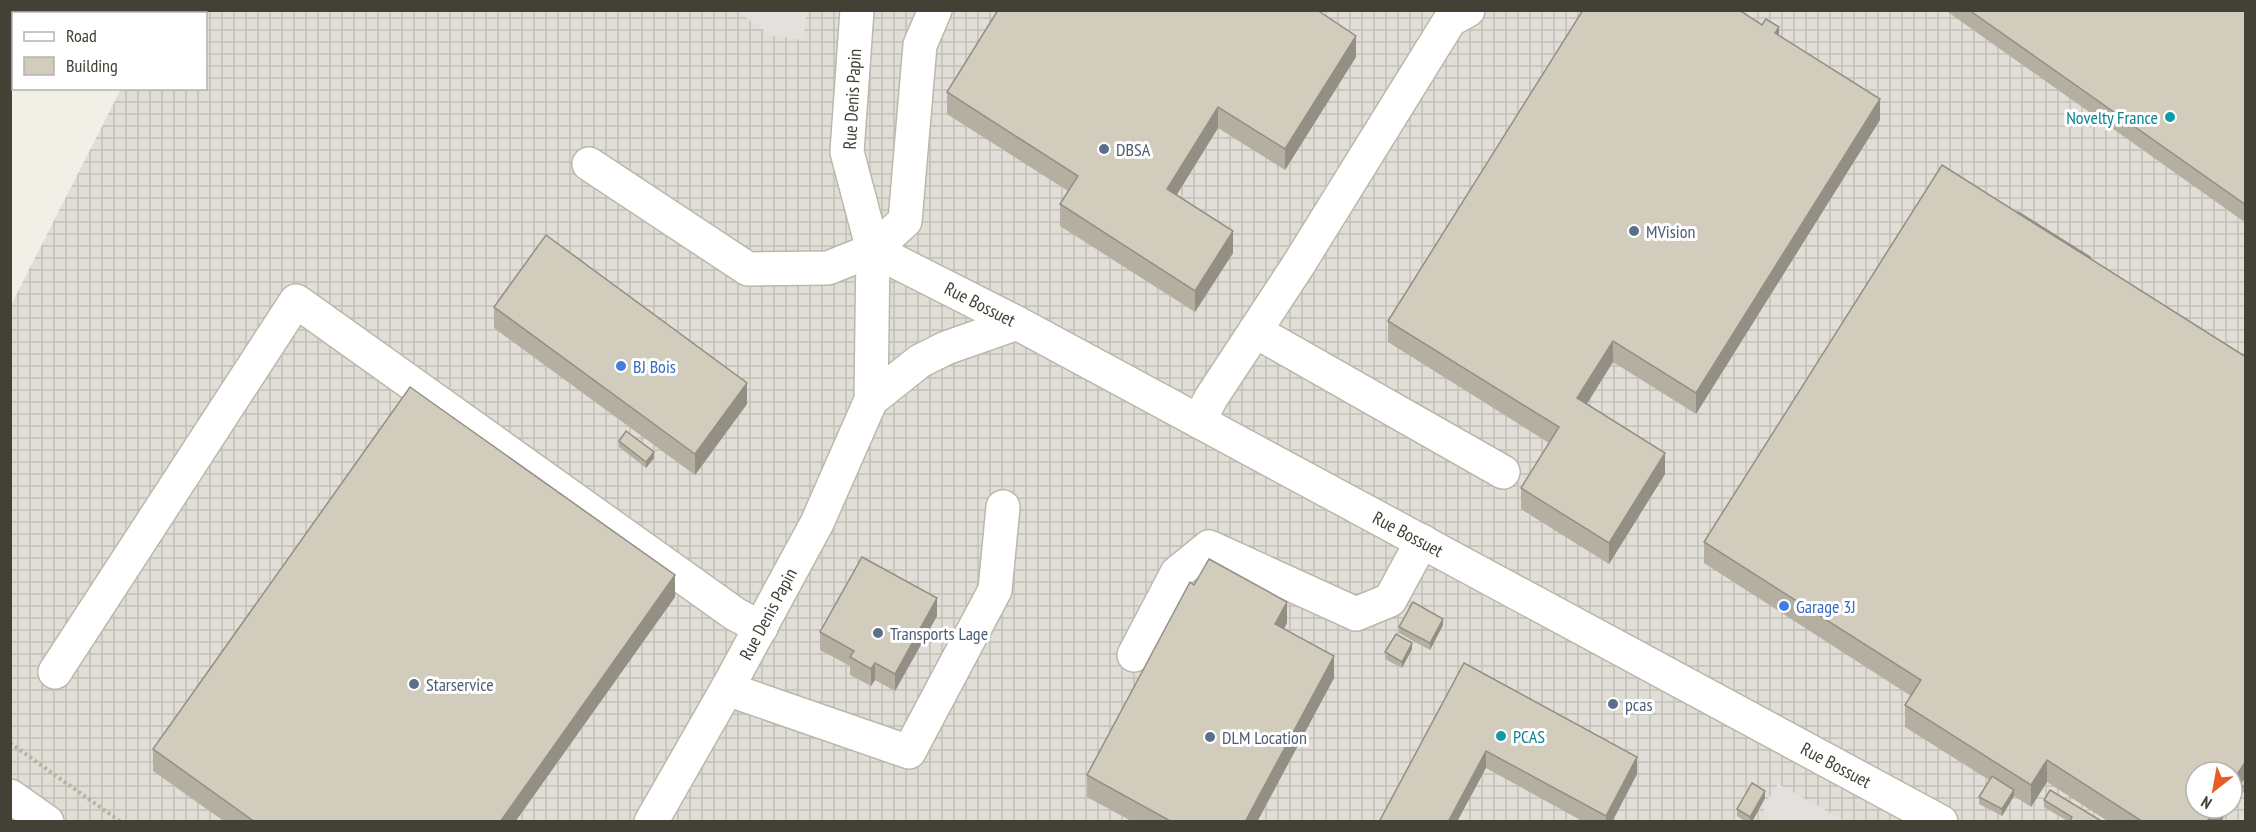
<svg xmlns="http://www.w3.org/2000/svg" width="2256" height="832" viewBox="0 0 2256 832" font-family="'PT Sans Narrow',sans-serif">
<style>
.industrial{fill:url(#industrial-grid);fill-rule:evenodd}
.parking{fill:#e2e1dd}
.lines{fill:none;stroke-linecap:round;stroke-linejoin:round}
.minor-casing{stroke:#bcb8a9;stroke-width:36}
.path{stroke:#bcb59b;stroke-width:4;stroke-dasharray:3 3;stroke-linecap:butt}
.minor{stroke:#fff;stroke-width:33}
.wall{fill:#b5afa2}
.shaded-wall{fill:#938f84}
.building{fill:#d2ccbc;stroke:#938f84;stroke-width:1.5}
.culture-dot{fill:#0f9aa8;stroke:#fff;stroke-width:2}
.service-dot{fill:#5c6f8a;stroke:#fff;stroke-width:2}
.shop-dot{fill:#3f7fe0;stroke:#fff;stroke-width:2}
.labels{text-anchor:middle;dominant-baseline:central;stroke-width:6;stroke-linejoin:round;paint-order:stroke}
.street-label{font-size:18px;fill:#434035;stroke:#fff}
.culture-label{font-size:18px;fill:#0d838f;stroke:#fff;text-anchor:end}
.service-label{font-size:18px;fill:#4e5e75;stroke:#fff;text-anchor:start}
.shop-label{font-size:18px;fill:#366cbe;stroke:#fff;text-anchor:start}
</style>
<defs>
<pattern id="industrial-grid" width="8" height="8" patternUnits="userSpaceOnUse" patternTransform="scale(1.5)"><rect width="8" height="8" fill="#e0ded7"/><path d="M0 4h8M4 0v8" fill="none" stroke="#c1c0b9"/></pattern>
</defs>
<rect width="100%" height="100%" fill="#f1efe6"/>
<path class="industrial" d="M161,11H2245V821H11L10,307L121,89L206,88V14L159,13ZM2196,772H2232V808H2196Z"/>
<g class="parking">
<polygon points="737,11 807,11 803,40 770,35"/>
<polygon points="1778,784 1845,821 1767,821 1763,807"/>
</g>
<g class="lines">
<g class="minor-casing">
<g id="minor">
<polyline points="589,164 748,269 828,268 873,250 905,221 920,45 935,10"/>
<polyline points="873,250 1017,323 1941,822"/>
<polyline points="1255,331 1503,472"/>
<polyline points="871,400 920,361 946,348 1017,323"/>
<polyline points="1199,421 1211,398 1297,267 1450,20 1468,10"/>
<polyline points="1134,655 1177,573 1209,547 1356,614 1390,600 1422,541"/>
<polyline points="55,672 296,301 735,614 761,628"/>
<polyline points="727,689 909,752 995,590 1003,507"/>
<polyline points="10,796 47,822"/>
<polyline points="651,822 727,689 817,523 871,400 873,250 847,152 857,10"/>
</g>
</g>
<polyline class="path" points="10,743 121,822"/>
<use href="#minor" class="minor"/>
</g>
<g class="wall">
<polygon points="1945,10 2246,10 2246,223"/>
<polygon points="1779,36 1880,120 1696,414 1613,362 1587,404 1665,474 1609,564 1521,509 1521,488 1549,443 1388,342 1388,321"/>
<polygon points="1356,57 1285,170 1218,128 1177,195 1233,253 1195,312 1060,226 1060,204 1068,191 947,114 947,92"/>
<polygon points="2090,259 2246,357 2246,794 2240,791 2196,808 2229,808 2221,822 2109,822 2047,782 2031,807 2014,796 2002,816 1979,804 1979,797 1989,780 1905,727 1905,705 1911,696 1704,563 1704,542"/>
<polygon points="494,307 747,404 695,475 494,328"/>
<polygon points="619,441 654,458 646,468 619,447"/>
<polygon points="1194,585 1287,623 1284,629 1334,678 1257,822 1133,822 1087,797 1087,775"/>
<polygon points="675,597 515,822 225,822 153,771 153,749"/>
<polygon points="937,616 895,691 875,680 871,686 850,675 850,666 820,650 820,632"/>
<polygon points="1443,625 1430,650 1399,633 1399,627"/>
<polygon points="1412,649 1402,668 1385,659 1385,652"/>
<polygon points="1464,663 1637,774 1612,822 1584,822 1486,768"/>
<polygon points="1765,798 1752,822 1746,822 1737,816 1737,809"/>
<polygon points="2044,800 2103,822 2069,822 2044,807"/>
</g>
<g class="shaded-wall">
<polygon points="1779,27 1779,48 1775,33"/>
<polygon points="1356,36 1356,57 1285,170 1285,149"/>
<polygon points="1880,99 1880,120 1696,414 1696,393"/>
<polygon points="1218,107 1218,128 1167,210 1167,189"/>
<polygon points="1233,231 1233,253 1195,312 1195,291"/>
<polygon points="1613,341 1613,362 1577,419 1577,398"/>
<polygon points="747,383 747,404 695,475 695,454"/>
<polygon points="654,452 654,458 646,468 646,462"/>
<polygon points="1665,453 1665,474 1609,564 1609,543"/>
<polygon points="675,575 675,597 515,822 500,822"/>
<polygon points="937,598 937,616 895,691 895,674"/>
<polygon points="1287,602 1287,623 1275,646 1275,624"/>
<polygon points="1443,619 1443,625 1430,650 1430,643"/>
<polygon points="1412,643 1412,649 1402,668 1402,662"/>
<polygon points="1334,656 1334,678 1257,822 1245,822"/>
<polygon points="875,663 875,680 871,686 871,669"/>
<polygon points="1486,751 1486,768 1457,822 1448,822"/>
<polygon points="1637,757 1637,774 1612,822 1606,822 1606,816"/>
<polygon points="2047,760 2047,782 2031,807 2031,785"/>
<polygon points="2246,761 2246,782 2240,784 2240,791 2232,803 2232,782"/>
<polygon points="2014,790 2014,796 2002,816 2002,809"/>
<polygon points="1765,791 1765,798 1752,822 1750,822 1750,817"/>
<polygon points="2216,808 2229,808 2221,822 2207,822"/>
</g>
<g class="building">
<polygon points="998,10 1317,10 1356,36 1285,149 1218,107 1167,189 1233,231 1195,291 1060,204 1078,176 947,92"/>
<polygon points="1583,10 1739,10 1762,25 1766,19 1779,27 1775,33 1880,99 1696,393 1613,341 1577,398 1665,453 1609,543 1521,488 1559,427 1388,321"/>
<polygon points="1969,10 2246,10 2246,205"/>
<polygon points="1942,165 2246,357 2246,761 2232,782 2232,772 2196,772 2196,808 2216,808 2207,822 2143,822 2047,760 2031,785 1905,705 1921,680 1704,542"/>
<polygon points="2018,212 2090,257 2090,258 2018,213"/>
<polygon points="546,235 747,383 695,454 494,307"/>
<polygon points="410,387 675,575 500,822 255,822 153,749"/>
<polygon points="626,431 654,452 646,462 619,441"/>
<polygon points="862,557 937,598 895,674 875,663 871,669 850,657 854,651 820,632"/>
<polygon points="1209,559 1287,602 1275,624 1334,656 1245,822 1172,822 1087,775 1190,582 1194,585"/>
<polygon points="1413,602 1443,619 1430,643 1399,627"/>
<polygon points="1396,634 1412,643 1402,662 1385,652"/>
<polygon points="1464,663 1637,757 1606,816 1486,751 1448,822 1379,822"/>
<polygon points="2246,775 2246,788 2240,784"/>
<polygon points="1992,776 2014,790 2002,809 1979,797"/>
<polygon points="1752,783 1765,791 1750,817 1737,809"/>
<polygon points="2050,790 2103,822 2069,822 2072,817 2044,800"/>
</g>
<g class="culture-dot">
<circle cx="2170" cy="117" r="6"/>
<circle cx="1501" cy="736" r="6"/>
</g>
<g class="service-dot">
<circle cx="1104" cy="149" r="6"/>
<circle cx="1634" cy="231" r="6"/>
<circle cx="878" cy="633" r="6"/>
<circle cx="414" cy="684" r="6"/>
<circle cx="1613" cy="704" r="6"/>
<circle cx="1210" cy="737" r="6"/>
</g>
<g class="shop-dot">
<circle cx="621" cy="366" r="6"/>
<circle cx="1784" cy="606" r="6"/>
</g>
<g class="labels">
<g class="street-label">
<text transform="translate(852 99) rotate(-87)">Rue Denis Papin</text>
<text transform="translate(980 304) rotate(27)">Rue Bossuet</text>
<text transform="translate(1408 534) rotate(28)">Rue Bossuet</text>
<text transform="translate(768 614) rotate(-62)">Rue Denis Papin</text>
<text transform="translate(1836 765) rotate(28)">Rue Bossuet</text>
</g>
<g class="culture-label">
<text x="2158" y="117">Novelty France</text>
<text x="1513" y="736" text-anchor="start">PCAS</text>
</g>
<g class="service-label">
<text x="1116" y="149">DBSA</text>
<text x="1646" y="231">MVision</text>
<text x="890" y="633">Transports Lage</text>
<text x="426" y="684">Starservice</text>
<text x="1625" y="704">pcas</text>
<text x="1222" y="737">DLM Location</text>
</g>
<g class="shop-label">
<text x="633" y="366">BJ Bois</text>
<text x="1796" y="606">Garage 3J</text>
</g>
</g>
<rect width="2256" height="832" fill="none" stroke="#434035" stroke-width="24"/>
<rect x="12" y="12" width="195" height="78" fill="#ffffff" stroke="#b4b3ae" stroke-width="1.5"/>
<rect x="24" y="32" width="30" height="9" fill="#ffffff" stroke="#b4b3ae" stroke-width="1.5"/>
<text x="66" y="42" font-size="18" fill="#434035">Road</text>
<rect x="24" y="57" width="30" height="18" fill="#d2ccbc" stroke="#b4b3ae" stroke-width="1.5"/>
<text x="66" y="72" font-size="18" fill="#434035">Building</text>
<g transform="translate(2214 790) rotate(211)"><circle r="28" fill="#ffffff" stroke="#b4b3ae" stroke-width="1.5"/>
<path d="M0-4.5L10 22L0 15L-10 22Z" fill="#e85c25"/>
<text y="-9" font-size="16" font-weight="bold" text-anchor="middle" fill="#434035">N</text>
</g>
</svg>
